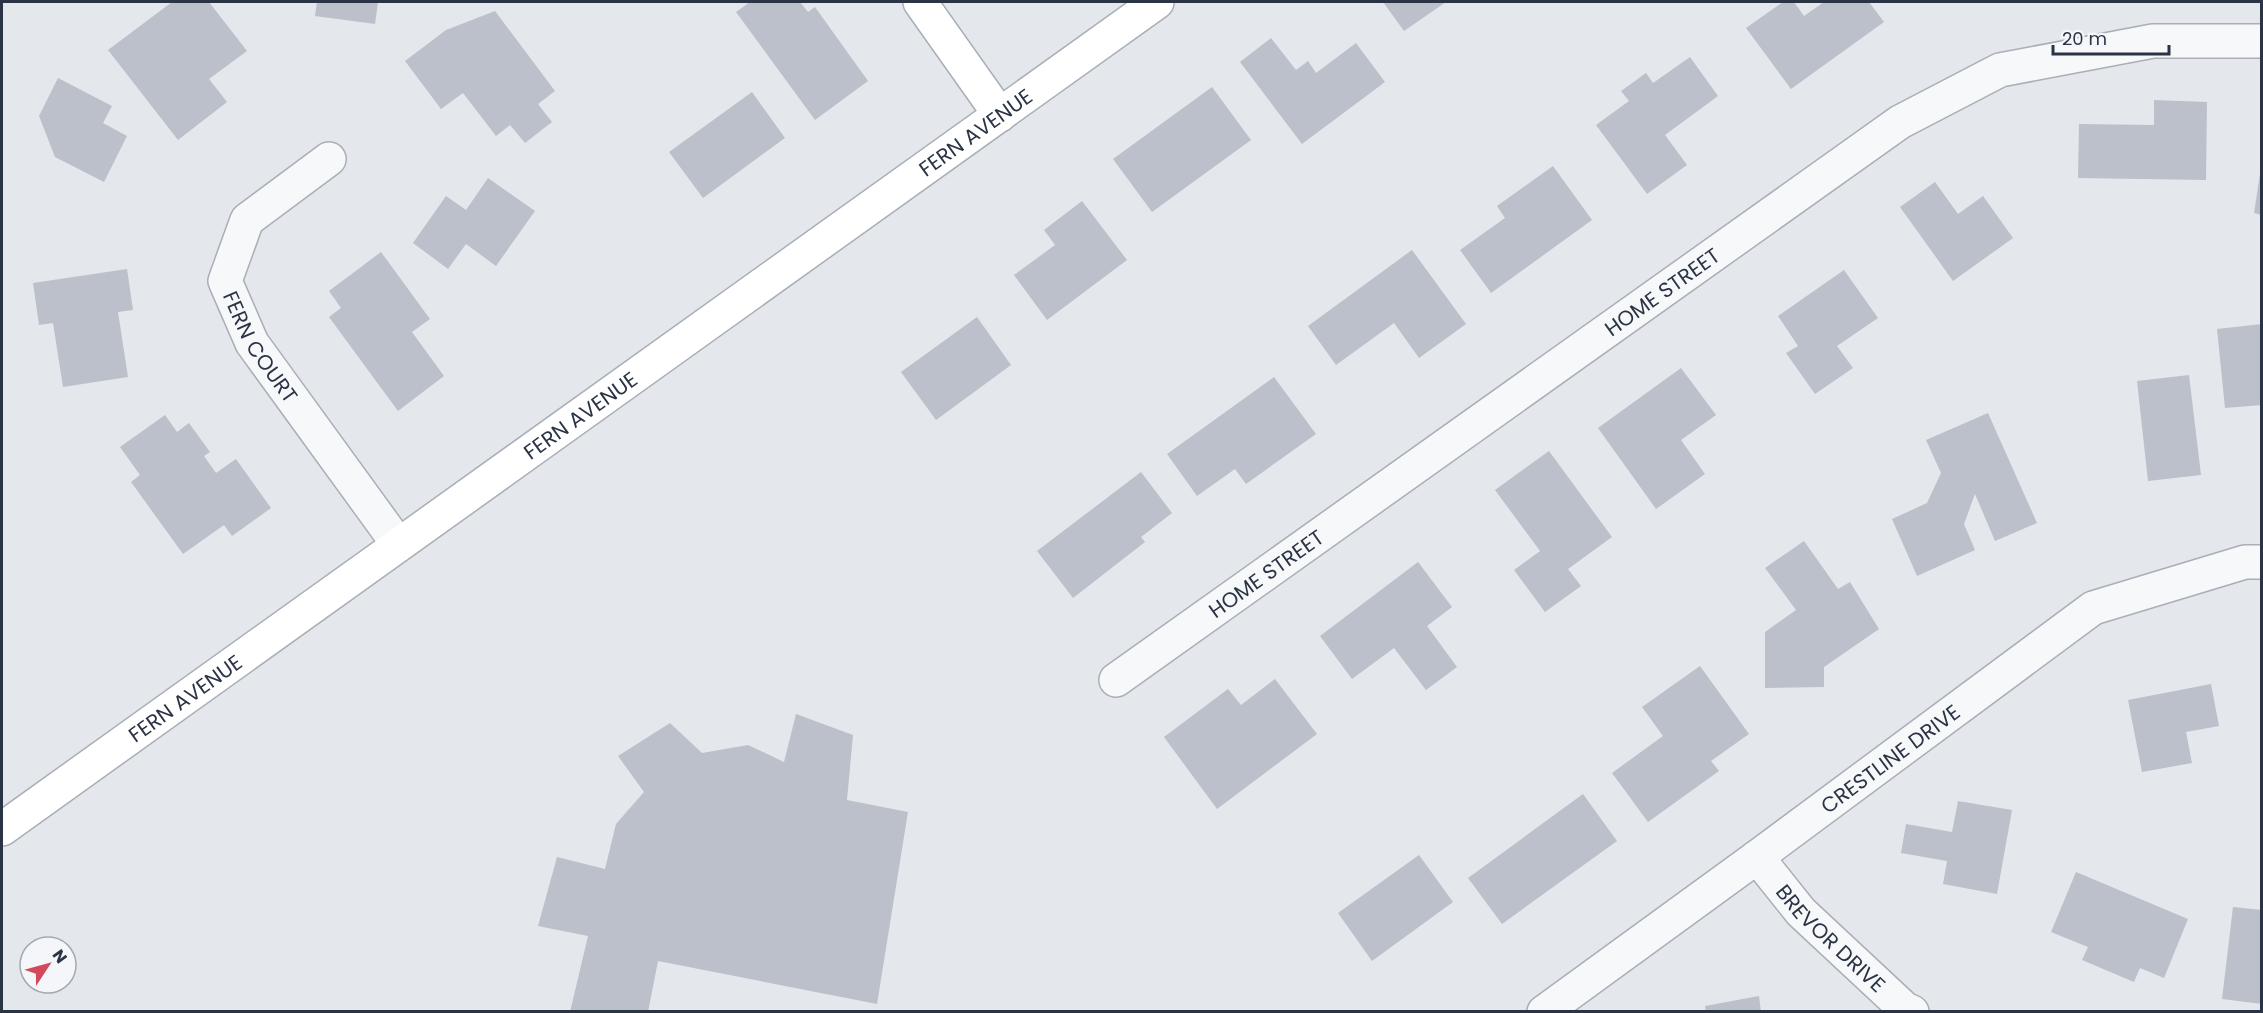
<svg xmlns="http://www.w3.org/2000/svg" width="2263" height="1013" viewBox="0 0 2263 1013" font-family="Poppins,sans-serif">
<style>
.building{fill:#bbc0ca}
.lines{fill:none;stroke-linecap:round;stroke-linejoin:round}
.minor-casing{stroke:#a9aeb7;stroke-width:36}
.secondary-casing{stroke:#a9aeb7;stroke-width:36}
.minor{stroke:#f7f8fa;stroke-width:33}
.secondary{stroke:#fff;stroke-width:33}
.labels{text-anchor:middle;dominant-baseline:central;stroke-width:5;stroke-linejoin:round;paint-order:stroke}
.street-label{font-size:21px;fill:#2b3445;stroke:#f4f6f9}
</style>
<rect width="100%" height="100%" fill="#e4e7ec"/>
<g class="building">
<polygon points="172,2 209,2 247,51 209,79 227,102 178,140 108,50"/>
<polygon points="317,2 378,2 375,24 315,16"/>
<polygon points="750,2 800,2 808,12 815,7 868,81 815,120 736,12"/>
<polygon points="1383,2 1446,2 1404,31"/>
<polygon points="1783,2 1794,2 1804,16 1824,2 1869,2 1884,22 1791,89 1746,28"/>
<polygon points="495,11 555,91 538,104 552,122 525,143 510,125 496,136 463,93 441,109 405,61 446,30"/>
<polygon points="1271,38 1296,70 1308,61 1316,73 1356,43 1385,82 1302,144 1240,62"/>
<polygon points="1690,57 1718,96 1665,135 1687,165 1647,194 1596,125 1629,101 1621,91 1646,73 1653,83"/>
<polygon points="58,78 112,106 103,123 127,136 104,182 55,157 39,116"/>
<polygon points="1212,87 1251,140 1152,212 1113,159"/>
<polygon points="752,92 785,138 703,198 669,152"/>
<polygon points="2154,100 2207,102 2206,180 2078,178 2079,124 2154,125"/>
<polygon points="1553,166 1592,220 1491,293 1460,250 1505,218 1497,206"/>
<polygon points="2260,174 2262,175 2262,215 2254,213"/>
<polygon points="488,178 535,211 496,266 466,244 448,269 413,243 446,196 466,210"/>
<polygon points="1935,182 1958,214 1983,196 2013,238 1953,281 1900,207"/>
<polygon points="1082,201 1127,260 1047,320 1014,275 1055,245 1044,230"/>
<polygon points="1412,250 1466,324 1419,358 1394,323 1336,365 1308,326"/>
<polygon points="381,252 430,319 412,332 444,376 398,411 329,317 341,308 329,291"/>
<polygon points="127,269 133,310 118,312 128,377 63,387 53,323 39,325 33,283"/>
<polygon points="1844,270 1878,318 1837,346 1853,368 1815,394 1786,353 1798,346 1778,316"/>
<polygon points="977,317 1011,365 936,420 901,372"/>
<polygon points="2262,324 2262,405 2225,408 2217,329"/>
<polygon points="1681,368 1716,415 1681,440 1705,474 1656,509 1598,428"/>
<polygon points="2189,375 2201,475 2148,481 2137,381"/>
<polygon points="1274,377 1316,434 1246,484 1235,469 1197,496 1167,454"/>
<polygon points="1988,413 2037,523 1995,541 1975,494 1964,524 1975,550 1917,576 1892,519 1927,503 1941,473 1926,440"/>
<polygon points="165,415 177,432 189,423 210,452 204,456 216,473 236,459 271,508 232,536 224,525 183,554 131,482 140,475 120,447"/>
<polygon points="1549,451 1612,537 1568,569 1581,586 1545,612 1514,570 1540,551 1495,490"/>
<polygon points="1141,472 1172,513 1141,537 1145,542 1073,598 1037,551"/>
<polygon points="1804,541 1838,589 1850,582 1879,629 1824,667 1824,687 1765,688 1765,632 1796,610 1765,568"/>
<polygon points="1418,562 1452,607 1427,626 1457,667 1426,690 1394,648 1352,679 1320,636"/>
<polygon points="1700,666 1749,734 1711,761 1719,771 1648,822 1612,773 1663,736 1642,707"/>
<polygon points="1275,679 1317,734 1217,809 1164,737 1228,689 1241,705"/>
<polygon points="2211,684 2219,726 2186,732 2192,763 2142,772 2128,700"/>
<polygon points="796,714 853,735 847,800 908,812 877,1004 658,961 648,1012 570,1012 588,936 538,926 557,857 605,869 616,824 644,792 618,756 670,723 702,753 748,745 784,762"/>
<polygon points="1583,794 1617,841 1502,924 1468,878"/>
<polygon points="1958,801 2012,810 1997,894 1943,884 1947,861 1901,853 1906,824 1952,832"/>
<polygon points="1419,855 1453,902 1372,961 1338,913"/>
<polygon points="2076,872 2188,919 2164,978 2140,968 2134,982 2082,960 2088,947 2051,932"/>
<polygon points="2233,907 2262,910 2262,1004 2222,999"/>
<polygon points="1759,996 1761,1012 1706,1012 1705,1006"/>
</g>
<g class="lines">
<g class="minor-casing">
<g id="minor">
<path id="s1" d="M329,159L247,220L225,281L252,343L398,544"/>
<path id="s2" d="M1116,680L1900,122L2000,70L2153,41H2262"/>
<path id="s3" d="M1757,857L1801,912L1905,1009L1912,1012"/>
<path id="s4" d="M1544,1012L1757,857L2093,608L2245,562H2262"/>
</g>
</g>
<g class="secondary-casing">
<g id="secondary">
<polyline points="920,2 1000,115"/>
<path id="s5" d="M2,829L1157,2"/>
</g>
</g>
<use href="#minor" class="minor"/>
<use href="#secondary" class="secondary"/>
</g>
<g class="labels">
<g class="street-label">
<text stroke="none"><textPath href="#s5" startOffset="1197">FERN AVENUE</textPath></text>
<text stroke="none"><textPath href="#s2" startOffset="670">HOME STREET</textPath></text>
<text stroke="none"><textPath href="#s1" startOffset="242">FERN COURT</textPath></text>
<text stroke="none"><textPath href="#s5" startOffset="711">FERN AVENUE</textPath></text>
<text stroke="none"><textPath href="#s2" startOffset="184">HOME STREET</textPath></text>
<text stroke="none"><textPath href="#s5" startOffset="225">FERN AVENUE</textPath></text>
<text stroke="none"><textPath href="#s4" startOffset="429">CRESTLINE DRIVE</textPath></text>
<text stroke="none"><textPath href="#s3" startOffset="110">BREVOR DRIVE</textPath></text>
</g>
</g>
<rect width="2263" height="1013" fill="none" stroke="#2b3445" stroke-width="6"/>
<g transform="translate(48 965) rotate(54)"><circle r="28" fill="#f4f6f9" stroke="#a4a8b1" stroke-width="1.5"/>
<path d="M0-4.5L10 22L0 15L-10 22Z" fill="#d1495b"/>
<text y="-9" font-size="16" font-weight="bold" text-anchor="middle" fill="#2b3445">N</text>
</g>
<path d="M2053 45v9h116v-9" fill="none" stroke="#2b3445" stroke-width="3"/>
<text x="2062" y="45" font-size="18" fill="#2b3445" stroke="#f4f6f9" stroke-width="4.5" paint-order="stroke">20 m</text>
</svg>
